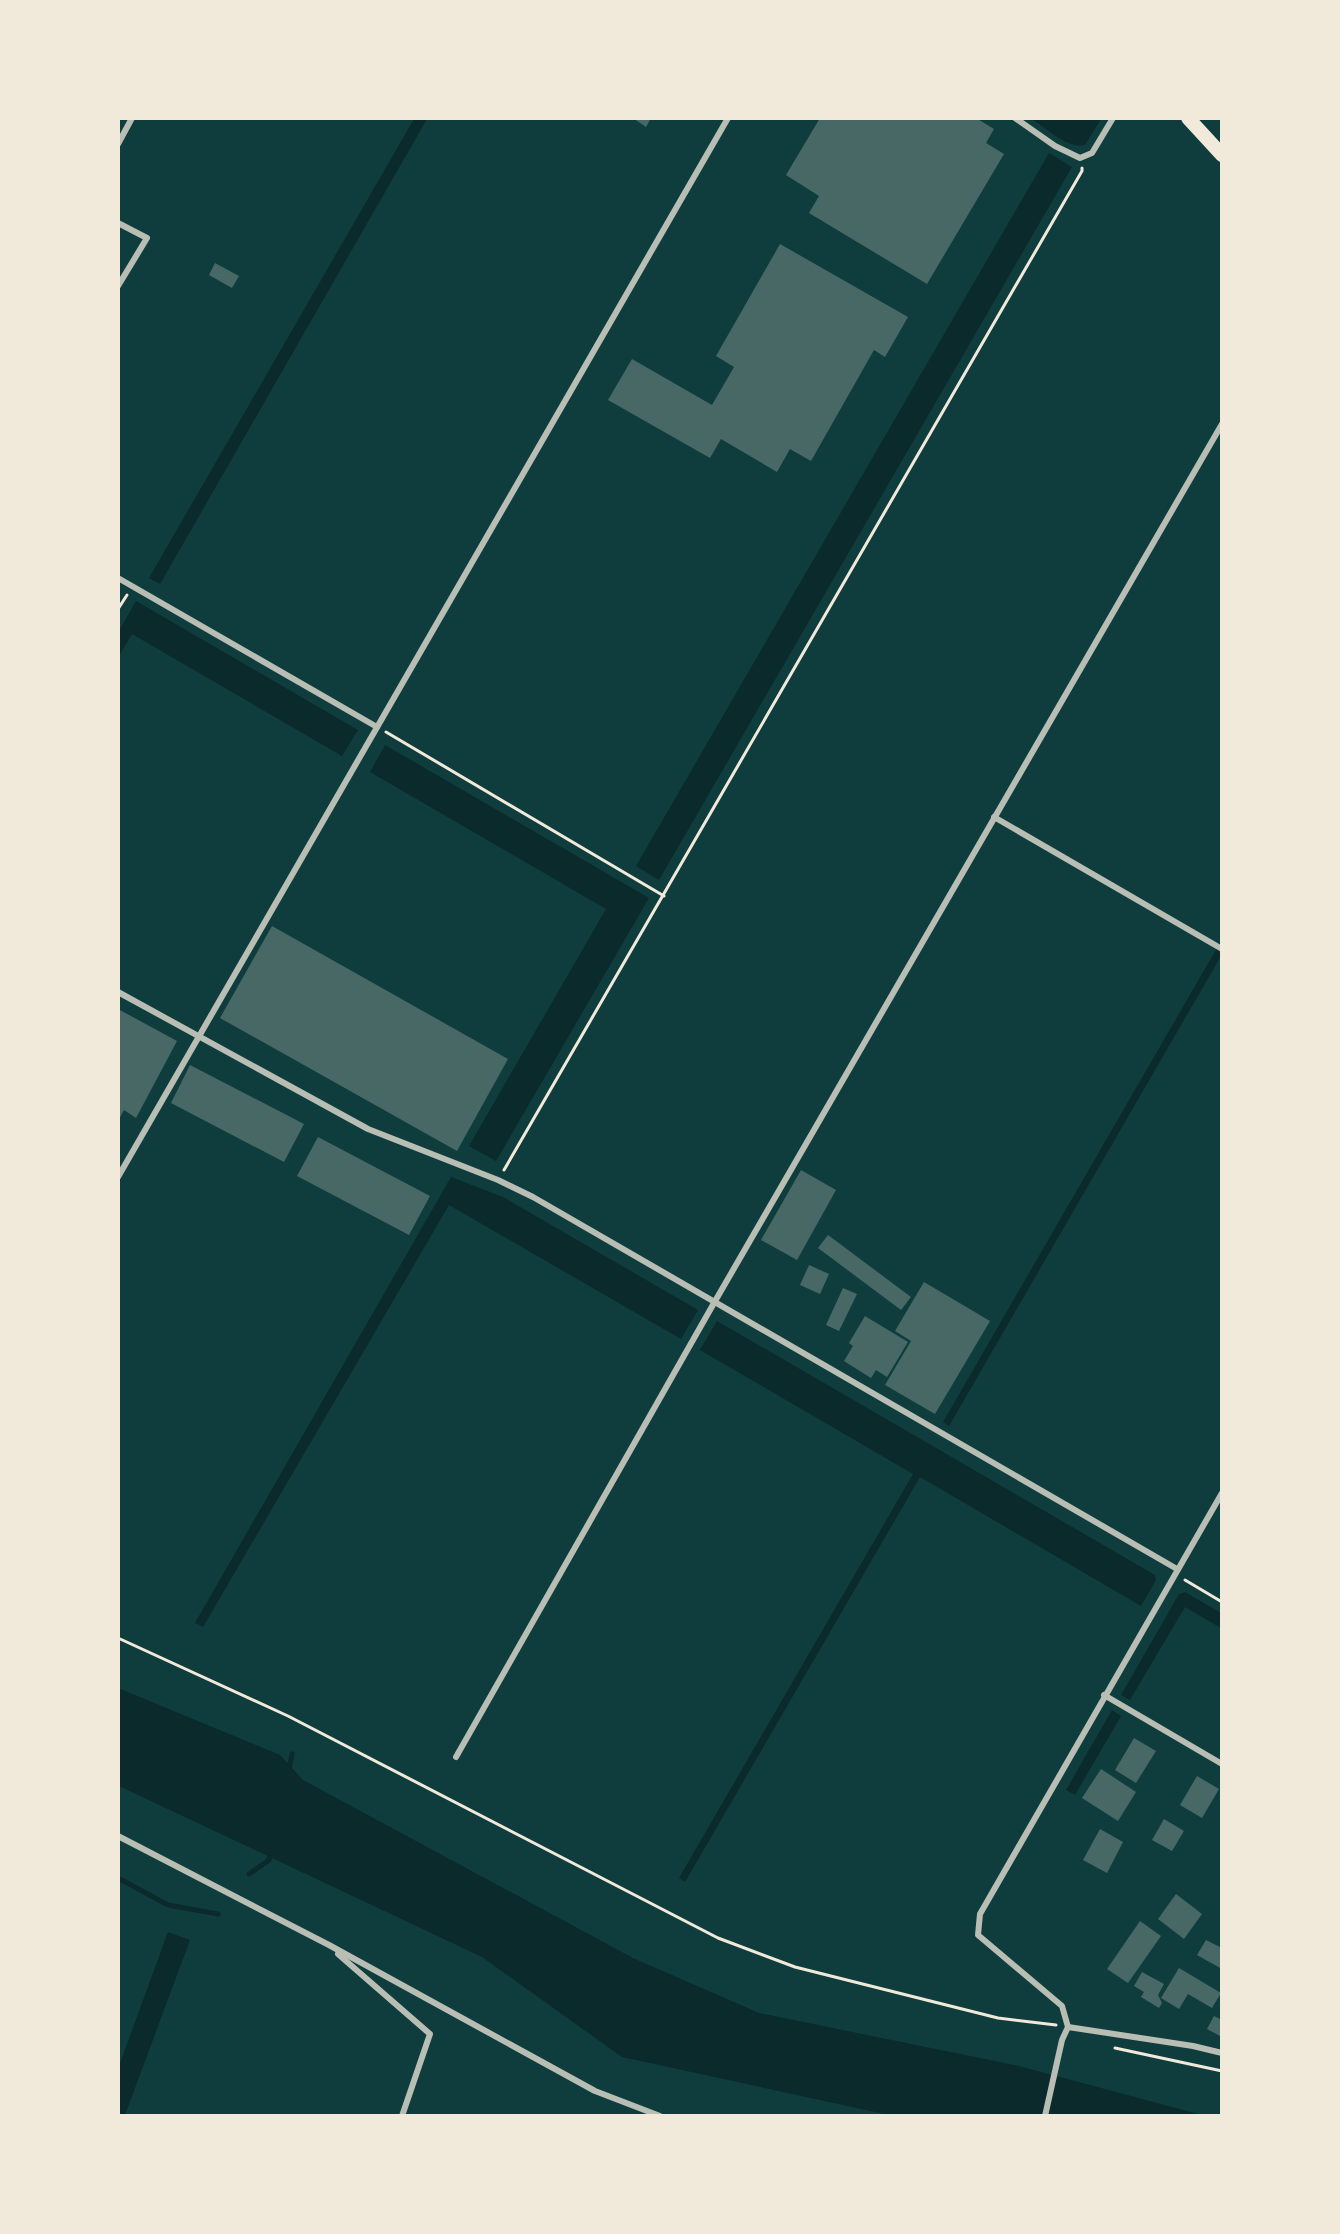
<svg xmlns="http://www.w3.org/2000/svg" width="1340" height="2234" viewBox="0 0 1340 2234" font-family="'Varela Round',sans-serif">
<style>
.water{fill:#0a2a2b}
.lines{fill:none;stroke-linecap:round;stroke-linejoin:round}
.stream{stroke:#0a2a2b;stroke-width:5}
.building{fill:#486865}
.path{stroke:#f1e9da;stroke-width:3}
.minor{stroke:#b8beb3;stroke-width:6}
.primary{stroke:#f1e9da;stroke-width:14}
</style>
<rect width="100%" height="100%" fill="#0f3d3e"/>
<g class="water">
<polygon points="414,119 427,119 160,584 149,578"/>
<path d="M1032,119H1101L1085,145C1067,149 1046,128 1032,119Z"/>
<polygon points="1049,153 1072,167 659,880 636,866"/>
<polygon points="136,601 358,730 342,756 132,634 119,656 119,631"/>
<polygon points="385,745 649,898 496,1161 469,1146 606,909 370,772"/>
<polygon points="1221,941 1221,956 949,1426 943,1422"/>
<polygon points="451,1177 503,1197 698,1310 681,1339 449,1205 203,1627 195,1623"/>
<polygon points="717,1321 1155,1575 1156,1580 1141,1606 920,1477 685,1882 679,1878 913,1474 700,1350"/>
<polygon points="1185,1592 1221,1613 1221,1628 1185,1607 1130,1700 1121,1695 1179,1594"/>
<polygon points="118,1688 280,1755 303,1780 633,1958 759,2013 1019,2066 1202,2115 889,2115 622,2057 482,1957 119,1786"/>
<polygon points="1112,1710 1121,1716 1075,1795 1066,1790"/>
<polygon points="168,1932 190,1940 125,2115 119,2115 119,2066"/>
</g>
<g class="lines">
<g class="stream">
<polyline points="289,1770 292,1754"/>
<polyline points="249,1874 269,1860 271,1850"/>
<polyline points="118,1878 168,1905 218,1914"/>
</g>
</g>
<g class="building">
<polygon points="633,118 651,118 646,127"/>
<polygon points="820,118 976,118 994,129 986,143 1004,154 927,284 809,213 819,196 786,175"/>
<polygon points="780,244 908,317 885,357 874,350 811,461 790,449 777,472 721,439 710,458 608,400 632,359 712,405 734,367 716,356"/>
<polygon points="215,263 239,276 232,288 209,275"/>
<polygon points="272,926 508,1059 457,1151 220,1018"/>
<polygon points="118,1009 177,1041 136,1118 124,1110 118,1121"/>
<polygon points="190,1065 304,1124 284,1162 171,1103"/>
<polygon points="318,1137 430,1196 409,1235 297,1176"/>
<polygon points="801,1170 836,1190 797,1260 761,1240"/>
<polygon points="828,1235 911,1297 901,1310 818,1248"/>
<polygon points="809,1265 829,1274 820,1294 800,1285"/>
<polygon points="924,1282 990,1321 935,1414 885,1385 911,1341 895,1331"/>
<polygon points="843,1288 857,1294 839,1331 826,1325"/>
<polygon points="865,1316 908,1342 887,1377 876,1370 871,1378 844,1361 853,1346 849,1343"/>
<polygon points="1134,1738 1156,1751 1136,1783 1115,1770"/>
<polygon points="1101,1769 1136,1792 1118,1821 1082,1798"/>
<polygon points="1197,1776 1219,1789 1202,1818 1180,1805"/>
<polygon points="1164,1819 1184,1831 1172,1851 1152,1840"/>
<polygon points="1100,1829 1123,1842 1107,1873 1083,1860"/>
<polygon points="1176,1894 1202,1914 1184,1939 1158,1919"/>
<polygon points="1140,1921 1161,1936 1128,1983 1107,1969"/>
<polygon points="1206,1940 1222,1948 1222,1969 1197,1955"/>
<polygon points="1179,1968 1221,1993 1212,2008 1188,1994 1179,2009 1161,1998"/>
<polygon points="1142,1972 1164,1984 1158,1995 1162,2003 1159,2008 1141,1997 1144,1992 1134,1986"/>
<polygon points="1214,2016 1222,2020 1222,2037 1207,2029"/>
</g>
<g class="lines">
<g class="path">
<polyline points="118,609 127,595"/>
<polyline points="386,732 664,896"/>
<polyline points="504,1170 1082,171 1082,168"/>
<polyline points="1185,1580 1222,1602"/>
<polyline points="118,1638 288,1716 718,1938 795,1967 998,2018 1056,2025"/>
<polyline points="1115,2048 1222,2071"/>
</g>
<g class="minor">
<polyline points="1015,118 1055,146 1080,158 1092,153 1113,118"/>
<polyline points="118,144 132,118"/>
<polyline points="118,223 147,238 118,286"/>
<polyline points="118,578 377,727"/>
<polyline points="994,817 1222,949"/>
<polyline points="118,992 368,1129 498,1180 533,1197 1177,1569"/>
<polyline points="118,1177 728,118"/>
<polyline points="1104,1695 1222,1764"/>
<polyline points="456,1757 714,1303 1222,424"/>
<polyline points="118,1836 329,1945 595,2091 660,2116"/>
<polyline points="338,1954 430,2034 402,2116"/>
<polyline points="1068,2027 1193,2046 1222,2053"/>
<polyline points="1045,2116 1062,2040 1068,2027 1062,2006 978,1935 980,1914 1222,1493"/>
</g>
<polyline class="primary" points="1188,118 1222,155"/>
</g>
<rect width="1340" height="2234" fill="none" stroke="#f1e9da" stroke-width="240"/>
</svg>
